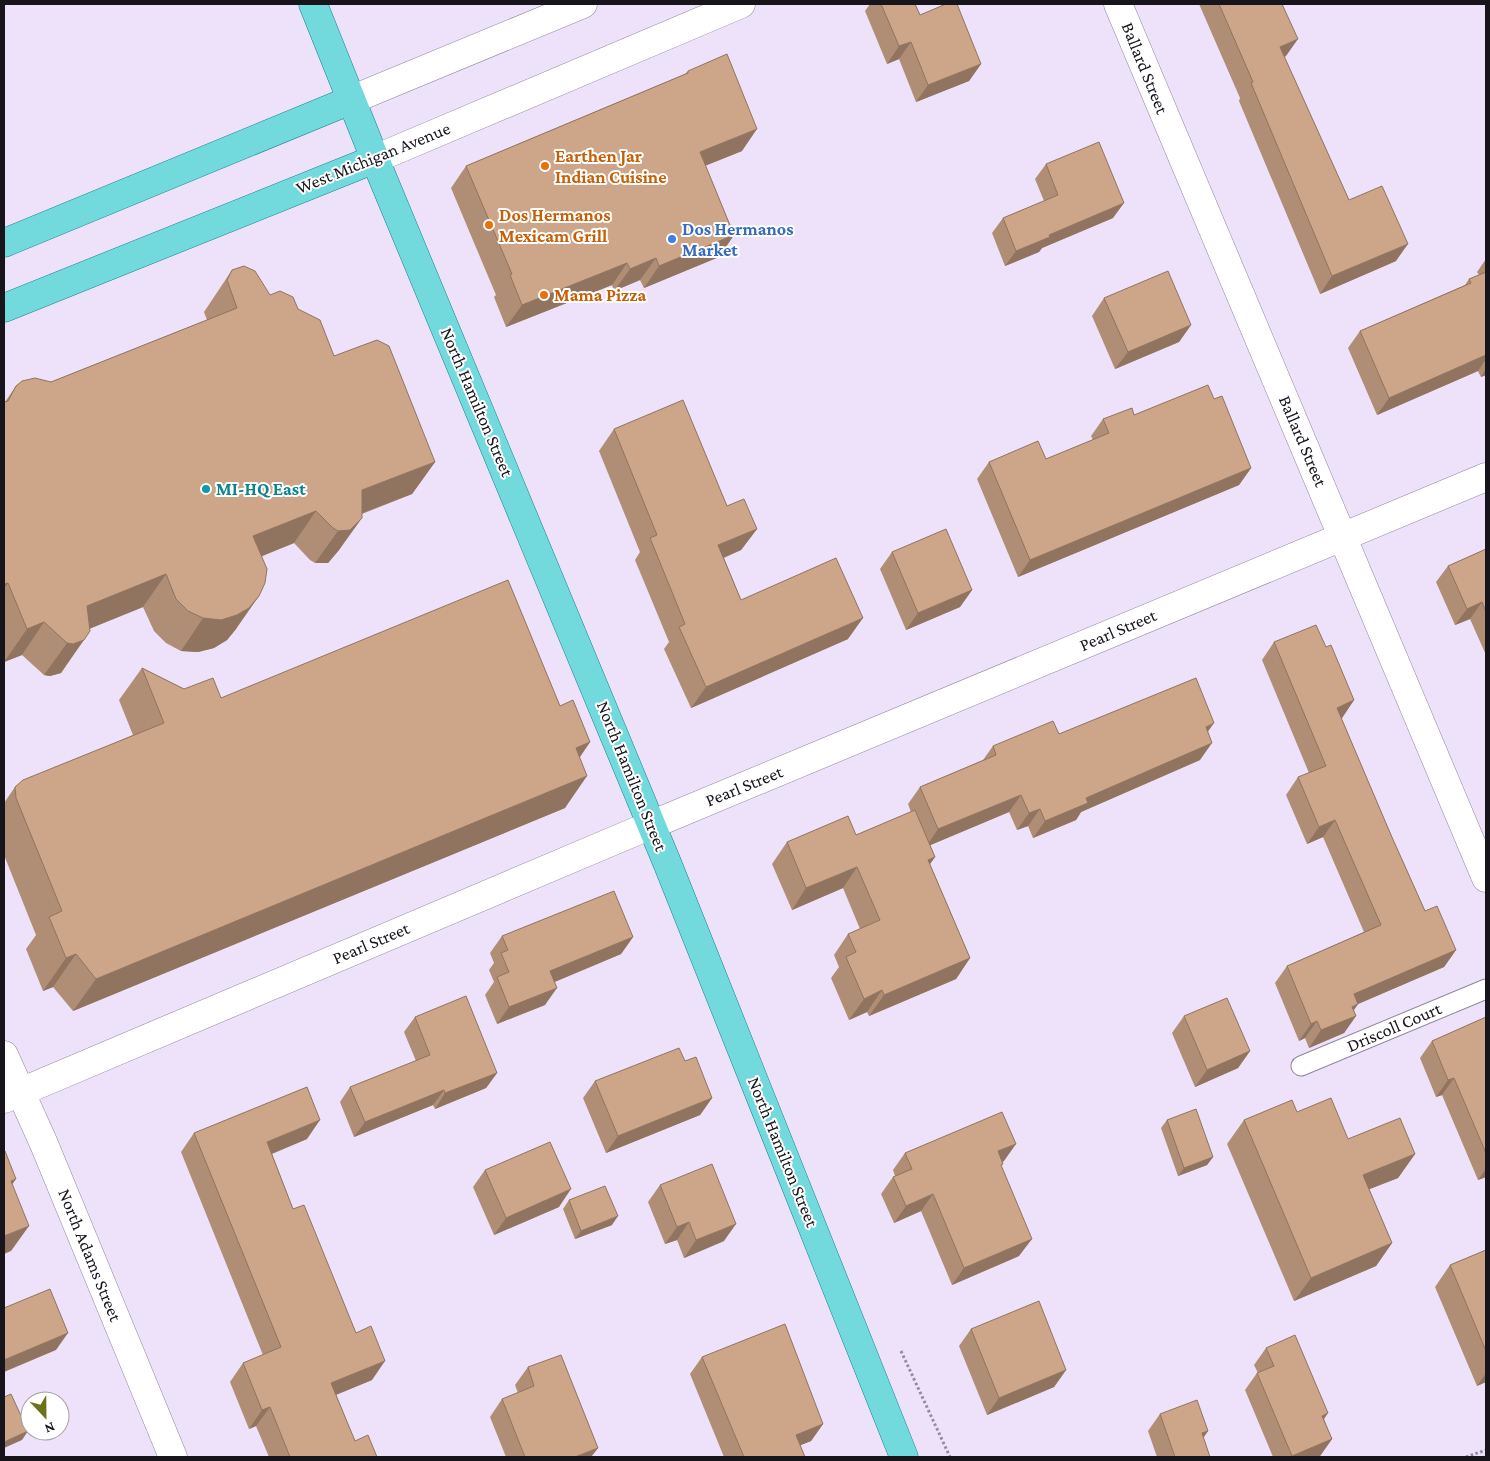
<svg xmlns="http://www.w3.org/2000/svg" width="1490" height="1461" viewBox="0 0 1490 1461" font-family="'Crimson Pro',serif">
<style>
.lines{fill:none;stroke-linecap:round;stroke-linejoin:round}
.service-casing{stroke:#90869b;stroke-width:21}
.minor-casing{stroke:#90869b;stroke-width:29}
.tertiary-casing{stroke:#90869b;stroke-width:29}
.secondary-casing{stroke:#90869b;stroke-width:29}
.primary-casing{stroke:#158489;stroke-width:29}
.path{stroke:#938b9d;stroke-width:3;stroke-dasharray:2.5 2.5;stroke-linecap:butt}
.service{stroke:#fff;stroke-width:19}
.minor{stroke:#fff;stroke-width:28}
.tertiary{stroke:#fff;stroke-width:28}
.secondary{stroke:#fff;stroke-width:28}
.primary{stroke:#72dadc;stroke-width:28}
.wall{fill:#b08e75}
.shaded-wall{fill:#90745f}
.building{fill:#cda588;stroke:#90745f}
.food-dot{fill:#e8710a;stroke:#fff;stroke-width:2}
.shop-dot{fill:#3f7fe0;stroke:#fff;stroke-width:2}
.culture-dot{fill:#0f9aa8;stroke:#fff;stroke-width:2}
.labels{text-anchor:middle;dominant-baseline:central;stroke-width:4;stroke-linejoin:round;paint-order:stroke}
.street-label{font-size:18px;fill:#18141c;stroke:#fff}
.food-label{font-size:18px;font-weight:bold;fill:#c56008;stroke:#fff;text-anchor:start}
.shop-label{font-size:18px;font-weight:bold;fill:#366cbe;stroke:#fff;text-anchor:start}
.culture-label{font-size:18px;font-weight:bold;fill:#0d838f;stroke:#fff;text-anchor:start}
</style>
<rect width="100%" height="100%" fill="#ede2fa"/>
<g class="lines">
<g class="service-casing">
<polyline id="service" points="1301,1066 1486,989"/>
</g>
<g class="minor-casing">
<polyline id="minor" points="651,825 1486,477"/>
</g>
<g class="tertiary-casing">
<g id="tertiary">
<polyline points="1118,4 1486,878"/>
<polyline points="4,1055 44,1144 173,1457"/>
<polyline points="4,1099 651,825"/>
</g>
</g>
<g class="secondary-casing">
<g id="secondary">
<polyline points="351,100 583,4"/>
<polyline points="375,159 741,4"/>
</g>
</g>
<g class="primary-casing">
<g id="primary">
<polyline points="313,4 381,174 668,865 904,1457"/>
<polyline points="4,243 351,100"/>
<polyline points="4,308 375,159"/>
</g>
</g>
<g class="path">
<polyline points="901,1351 950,1457"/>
<polyline points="1466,1457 1486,1450"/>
</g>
<use href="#service" class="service"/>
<use href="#minor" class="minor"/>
<use href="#tertiary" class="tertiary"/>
<use href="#secondary" class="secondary"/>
<use href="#primary" class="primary"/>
</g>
<g class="wall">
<polygon points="870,4 915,4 920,15 981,64 969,81 916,102 899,59 887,64 865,11"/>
<polygon points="1199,4 1282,4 1286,56 1284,57 1349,200 1396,261 1320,294 1239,101 1240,98"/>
<polygon points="688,71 742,151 705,166 734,235 719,257 644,288 640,280 614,291 612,285 506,327 494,297 496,295 451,188 466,166 685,74"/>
<polygon points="1046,164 1113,218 1042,248 1039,252 1005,266 992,233 1003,218 1044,201 1035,179"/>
<polygon points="1486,259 1486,375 1481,377 1478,371 1377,415 1348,348 1360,331 1465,285 1469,279 1479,275 1477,272"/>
<polygon points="232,270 270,295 298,309 334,356 435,462 412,494 362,514 339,550 328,563 315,563 310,560 294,543 261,556 236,629 227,640 214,648 198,652 181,651 166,643 154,631 143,607 89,629 61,673 50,676 44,675 22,655 4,662 4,402 5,402 16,386 51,382 207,320 204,312"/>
<polygon points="1104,298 1191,325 1179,342 1115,369 1092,316"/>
<polygon points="1214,399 1251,468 1239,485 1018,577 977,479 989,462 1046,459 1093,440 1091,436 1103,419 1134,415"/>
<polygon points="614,429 727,506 757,529 741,550 724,558 741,600 848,639 691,708 664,649 669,642 635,560 640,552 599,451"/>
<polygon points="1486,549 1486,655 1470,619 1455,625 1436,582 1448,566"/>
<polygon points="892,552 972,590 960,607 906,630 880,569"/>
<polygon points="1274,642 1326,647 1354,700 1342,718 1341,718 1391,835 1425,911 1456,950 1444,967 1358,1004 1354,1010 1356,1016 1344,1033 1309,1048 1305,1038 1299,1041 1275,983 1287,966 1364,932 1323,837 1307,844 1286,795 1298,777 1309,773 1262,660"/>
<polygon points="142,668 184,689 221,698 560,706 590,742 580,757 565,808 73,1011 53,987 43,991 26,949 36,935 4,855 4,803 15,787 133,735 119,700"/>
<polygon points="1208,732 1200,760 1081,812 1076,820 1033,838 1028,826 1017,830 1009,812 930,845 935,857 930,864 970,958 956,979 869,1016 867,1012 849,1020 831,978 839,967 834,955 848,934 860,929 843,888 792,910 772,864 787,842 856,835 911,812 908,804 920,787 983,760 993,746 1059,734"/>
<polygon points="502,936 633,937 621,954 554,982 545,1005 497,1024 485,995 494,982 489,970 494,963 490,953"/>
<polygon points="1184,1016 1250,1051 1238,1068 1195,1087 1172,1033"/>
<polygon points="415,1017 497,1073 486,1088 435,1109 433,1105 354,1137 340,1102 350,1087 416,1061 404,1032"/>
<polygon points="1486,1017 1486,1177 1478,1180 1442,1095 1436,1097 1420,1058 1432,1041"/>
<polygon points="685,1061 712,1098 700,1115 606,1153 583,1098 595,1081"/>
<polygon points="1297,1112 1348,1139 1415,1154 1398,1178 1369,1189 1392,1243 1376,1266 1294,1301 1227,1144 1244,1120"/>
<polygon points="1167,1120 1213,1157 1207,1165 1178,1176 1161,1128"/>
<polygon points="194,1133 307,1139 272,1154 293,1209 372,1380 336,1395 355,1441 377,1457 269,1457 256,1426 249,1429 230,1382 243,1363 263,1355 181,1152"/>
<polygon points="905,1153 1004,1161 1002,1162 1001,1167 1019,1256 952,1285 921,1211 894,1223 881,1194 893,1177 895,1176 893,1170"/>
<polygon points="485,1170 559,1207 494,1235 473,1187"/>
<polygon points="660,1185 724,1241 684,1258 677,1240 665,1244 648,1202"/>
<polygon points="569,1200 612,1225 575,1239 563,1209"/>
<polygon points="1486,1250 1486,1382 1477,1386 1435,1287 1450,1265"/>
<polygon points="971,1329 1066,1370 1054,1387 987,1415 959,1346"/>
<polygon points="1266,1348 1324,1419 1332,1439 1320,1456 1317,1457 1273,1457 1245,1390 1257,1373 1258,1373 1254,1365"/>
<polygon points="702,1357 823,1424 811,1441 800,1445 805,1457 724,1457 690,1374"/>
<polygon points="528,1367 598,1448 591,1457 506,1457 490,1417 502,1399 518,1393 515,1385"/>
<polygon points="1160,1414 1208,1431 1203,1438 1210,1457 1157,1457 1148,1431"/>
</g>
<g class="shaded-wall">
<polygon points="1298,39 1286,56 1268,64 1280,47"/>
<polygon points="911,42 899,59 887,64 899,46"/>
<polygon points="981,64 969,81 916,102 928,85"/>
<polygon points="757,129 742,151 684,174 700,152"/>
<polygon points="1124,203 1113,218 1042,248 1039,252 1005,266 1016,251 1049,235"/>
<polygon points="734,235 719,257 644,288 659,266"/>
<polygon points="1408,244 1396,261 1320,294 1332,276"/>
<polygon points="656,258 640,280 614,291 630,269"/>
<polygon points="627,263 612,285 506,327 522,305"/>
<polygon points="1191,325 1179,342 1115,369 1128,352"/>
<polygon points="1486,355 1486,359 1478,371 1377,415 1389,398"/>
<polygon points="1486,369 1486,375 1481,377"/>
<polygon points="435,462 412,494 339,522 362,490"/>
<polygon points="1251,468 1239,485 1018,577 1030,560"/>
<polygon points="316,511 294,543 231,569 253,536"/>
<polygon points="362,518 339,550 328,563 315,563 338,531"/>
<polygon points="757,529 741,550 703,566 718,545"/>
<polygon points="166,574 143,607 64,639 87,606"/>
<polygon points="8,583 4,589 4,584"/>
<polygon points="972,590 960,607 906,630 918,613"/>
<polygon points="259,596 236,629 227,640 214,648 198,652 181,651 203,618"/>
<polygon points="1482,602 1470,619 1455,625 1467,609"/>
<polygon points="863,618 848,639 691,708 706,687"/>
<polygon points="44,622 22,655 4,662 27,629"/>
<polygon points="84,640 61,673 50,676 44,675 67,643"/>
<polygon points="1354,700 1342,718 1325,725 1337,708"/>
<polygon points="1214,723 1202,740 1206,727"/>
<polygon points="590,742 568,774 576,748"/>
<polygon points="1212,743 1200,760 1081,812 1076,820 1033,838 1045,821 1086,798"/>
<polygon points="587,776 565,808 73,1011 96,979"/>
<polygon points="1021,795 1009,812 926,847 938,829"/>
<polygon points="1040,809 1028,826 1017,830 1029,813"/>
<polygon points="1335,820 1323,837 1307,844 1319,827"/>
<polygon points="935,857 920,878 928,860"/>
<polygon points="857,867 843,888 792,910 806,888"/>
<polygon points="633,937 621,954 538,989 550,971"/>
<polygon points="1456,950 1444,967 1358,1004 1347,1019 1356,1016 1344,1033 1309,1048 1321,1030 1354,994"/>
<polygon points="76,954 53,987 43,991 66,958"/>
<polygon points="970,958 956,979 869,1016 884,995"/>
<polygon points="557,988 545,1005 497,1024 509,1007"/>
<polygon points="882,990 867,1012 849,1020 864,999"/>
<polygon points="1317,1021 1305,1038 1299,1041 1311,1024"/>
<polygon points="1250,1051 1238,1068 1195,1087 1207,1070"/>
<polygon points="497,1073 486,1088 435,1109 445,1093"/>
<polygon points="1454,1078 1442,1095 1436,1097 1448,1080"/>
<polygon points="444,1090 433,1105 354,1137 365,1122"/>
<polygon points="712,1098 700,1115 606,1153 618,1136"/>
<polygon points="320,1120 307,1139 254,1161 267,1142"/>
<polygon points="1016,1144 1004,1161 986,1169 998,1151"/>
<polygon points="1415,1154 1398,1178 1347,1198 1363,1175"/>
<polygon points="1213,1157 1207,1165 1178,1176 1184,1168"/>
<polygon points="1486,1169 1486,1177 1478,1180"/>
<polygon points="16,1179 4,1196 11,1181"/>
<polygon points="571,1189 559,1207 494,1235 506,1218"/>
<polygon points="933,1194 921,1211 894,1223 906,1206"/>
<polygon points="618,1216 612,1225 575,1239 581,1231"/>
<polygon points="689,1222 677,1240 665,1244 677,1227"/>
<polygon points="736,1224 724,1241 684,1258 696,1240"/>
<polygon points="29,1226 11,1251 4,1254 4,1236"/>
<polygon points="1032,1239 1019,1256 952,1285 964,1268"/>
<polygon points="1392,1243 1376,1266 1294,1301 1311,1278"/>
<polygon points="68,1333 56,1350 4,1372 4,1360"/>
<polygon points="385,1361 372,1380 318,1402 331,1383"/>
<polygon points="1066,1370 1054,1387 987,1415 999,1398"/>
<polygon points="1486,1373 1486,1382 1477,1386"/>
<polygon points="270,1407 256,1426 249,1429 262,1410"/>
<polygon points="1328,1413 1316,1431 1322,1416"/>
<polygon points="823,1424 811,1441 784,1452 796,1435"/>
<polygon points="28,1431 22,1440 4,1448 4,1442"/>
<polygon points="1208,1431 1196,1448 1202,1433"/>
<polygon points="1332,1439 1320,1456 1317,1457 1291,1457 1292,1456"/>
<polygon points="598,1448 591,1457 575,1457"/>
</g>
<g class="building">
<polygon points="881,4 915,4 920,15 946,4 957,4 981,64 928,85 911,42 899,46"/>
<polygon points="1219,4 1282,4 1298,39 1280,47 1349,200 1382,186 1408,244 1332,276 1251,83 1253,82"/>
<polygon points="727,54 757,129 700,152 734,235 659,266 656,258 630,269 627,263 522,305 510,275 512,274 466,166 688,73 688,71"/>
<polygon points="1099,142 1124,203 1049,235 1050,237 1016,251 1003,218 1058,195 1046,164"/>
<polygon points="244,266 255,271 270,295 280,291 293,297 298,309 320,320 334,356 377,340 389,346 435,462 362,490 362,518 350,530 338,531 333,528 316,511 253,536 267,569 265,583 259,596 249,608 237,615 221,620 203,618 188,611 176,599 166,574 87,606 90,631 84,640 73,644 67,643 44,622 27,629 8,583 4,584 4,402 8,401 16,386 22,381 35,378 51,382 237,308 227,280 232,270"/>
<polygon points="1168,271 1191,325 1128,352 1104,298"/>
<polygon points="1486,272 1486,355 1389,398 1360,331 1471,283 1469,279"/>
<polygon points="1208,385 1214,399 1222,396 1251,468 1030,560 989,462 1038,441 1046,459 1109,433 1103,419 1132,408 1134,415"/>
<polygon points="683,400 727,506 744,499 757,529 718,545 741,600 836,558 863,618 706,687 679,627 685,624 650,538 657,535 614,429"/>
<polygon points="946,529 972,590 918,613 892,552"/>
<polygon points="1486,549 1486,612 1482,602 1467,609 1448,566"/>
<polygon points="508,580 560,706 573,700 590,742 576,748 587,776 96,979 76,954 66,958 49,917 62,911 16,798 15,787 23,780 164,723 142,668 184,689 213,678 221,698"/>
<polygon points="1316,625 1326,647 1331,645 1354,700 1337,708 1391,835 1425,911 1437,906 1456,950 1354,994 1358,1004 1352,1007 1356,1016 1321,1030 1317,1021 1311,1024 1287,966 1381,925 1335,820 1319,827 1298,777 1326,766 1274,642"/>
<polygon points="1196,678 1214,723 1206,727 1212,743 1086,798 1088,803 1045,821 1040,809 1029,813 1021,795 938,829 920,787 996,755 993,746 1053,721 1059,734"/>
<polygon points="915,810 935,857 928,860 970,958 884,995 882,990 864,999 846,957 856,952 848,934 880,920 857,867 806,888 787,842 848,816 856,835"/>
<polygon points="614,891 633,937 550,971 557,988 509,1007 497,977 509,972 501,953 508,950 502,936"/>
<polygon points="466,996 497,1073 445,1093 444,1090 365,1122 350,1087 430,1055 415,1017"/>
<polygon points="1227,998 1250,1051 1207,1070 1184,1016"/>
<polygon points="1486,1017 1486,1153 1454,1078 1448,1080 1432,1041"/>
<polygon points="679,1048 685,1061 696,1057 712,1098 618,1136 595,1081"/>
<polygon points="307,1087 320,1120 267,1142 293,1209 304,1205 356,1333 371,1326 385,1361 331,1383 355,1441 368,1435 377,1457 290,1457 270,1407 262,1410 243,1363 281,1347 194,1133"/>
<polygon points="1331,1098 1348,1139 1400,1118 1415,1154 1363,1175 1392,1243 1311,1278 1244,1120 1292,1100 1297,1112"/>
<polygon points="1196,1109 1213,1157 1184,1168 1167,1120"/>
<polygon points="1002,1112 1016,1144 998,1151 1003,1164 1001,1165 1032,1239 964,1268 933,1194 906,1206 893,1177 912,1169 905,1153"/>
<polygon points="550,1142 571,1189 506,1218 485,1170"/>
<polygon points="4,1151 5,1151 16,1179 11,1181 29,1226 4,1236"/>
<polygon points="712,1164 736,1224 696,1240 689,1222 677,1227 660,1185"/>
<polygon points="605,1186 618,1216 581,1231 569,1200"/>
<polygon points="1486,1250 1486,1351 1450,1265"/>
<polygon points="50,1289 68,1333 4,1360 4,1308"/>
<polygon points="1039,1301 1066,1370 999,1398 971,1329"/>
<polygon points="785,1324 823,1424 796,1435 805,1457 744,1457 702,1357"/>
<polygon points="1295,1335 1328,1413 1322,1416 1332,1439 1292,1456 1257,1373 1274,1366 1266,1348"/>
<polygon points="561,1355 598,1448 575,1457 525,1457 502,1399 534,1386 528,1367"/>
<polygon points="11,1394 28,1431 4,1442 4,1397"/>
<polygon points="1197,1400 1208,1431 1202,1433 1210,1457 1175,1457 1160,1414"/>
</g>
<g class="food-dot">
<circle cx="545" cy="166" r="5"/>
<circle cx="489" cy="225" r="5"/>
<circle cx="544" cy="295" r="5"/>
</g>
<circle class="shop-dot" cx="672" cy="239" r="5"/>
<circle class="culture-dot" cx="206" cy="489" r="5"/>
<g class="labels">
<g class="street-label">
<text transform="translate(1145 68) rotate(68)">Ballard Street</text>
<text transform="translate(373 158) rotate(-22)">West Michigan Avenue</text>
<text transform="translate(477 402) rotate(67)">North Hamilton Street</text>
<text transform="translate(1303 441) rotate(67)">Ballard Street</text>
<text transform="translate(1118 630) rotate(-23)">Pearl Street</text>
<text transform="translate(632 776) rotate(68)">North Hamilton Street</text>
<text transform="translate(744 786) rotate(-22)">Pearl Street</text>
<text transform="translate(371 943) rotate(-23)">Pearl Street</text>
<text transform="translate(1394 1027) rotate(-23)">Driscoll Court</text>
<text transform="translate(783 1152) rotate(68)">North Hamilton Street</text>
<text transform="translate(90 1255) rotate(68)">North Adams Street</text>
</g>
<g class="food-label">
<text x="555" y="156">Earthen Jar<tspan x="555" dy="21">Indian Cuisine</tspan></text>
<text x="499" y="215">Dos Hermanos<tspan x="499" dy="21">Mexicam Grill</tspan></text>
<text x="554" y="295">Mama Pizza</text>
</g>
<g class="shop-label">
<text x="682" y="229">Dos Hermanos<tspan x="682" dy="21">Market</tspan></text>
</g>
<g class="culture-label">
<text x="216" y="489">MI-HQ East</text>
</g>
</g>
<rect width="1490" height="1461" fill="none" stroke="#18141c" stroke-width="10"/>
<g transform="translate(45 1416) rotate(158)"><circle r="24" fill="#ffffff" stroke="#a3a1a4"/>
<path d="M0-4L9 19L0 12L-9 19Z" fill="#6c721a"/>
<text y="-8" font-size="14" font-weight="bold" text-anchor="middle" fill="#18141c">N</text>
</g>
</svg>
